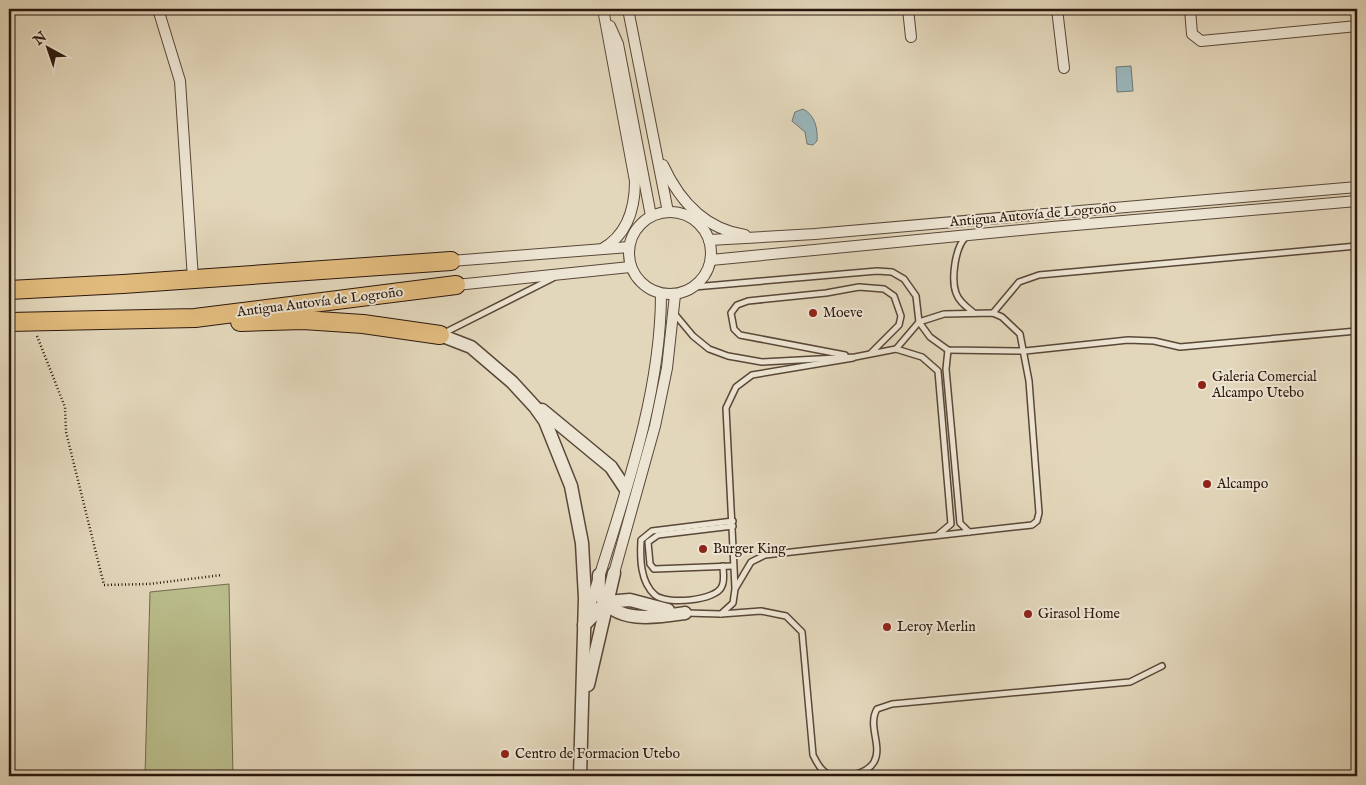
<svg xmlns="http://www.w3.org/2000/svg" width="1366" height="785" viewBox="0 0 1366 785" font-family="'IM FELL English',serif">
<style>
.green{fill:#babd8c;stroke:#726a4c}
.water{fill:#9ab7bb;stroke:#6e7775}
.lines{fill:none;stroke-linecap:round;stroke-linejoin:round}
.service-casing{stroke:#594738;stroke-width:8}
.minor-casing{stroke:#594738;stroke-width:12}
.tertiary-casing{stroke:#594738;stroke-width:15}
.trunk-casing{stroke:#2b170d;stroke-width:20}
.path{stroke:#2b170d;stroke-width:2.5;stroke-dasharray:1 2.5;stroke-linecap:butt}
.service{stroke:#ede5d3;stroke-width:5}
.minor{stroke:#ede5d3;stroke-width:10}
.tertiary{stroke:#ede5d3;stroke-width:12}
.trunk{stroke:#e2bc7e;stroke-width:18}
.poi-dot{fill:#8f2418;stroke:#ede5d3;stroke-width:2}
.labels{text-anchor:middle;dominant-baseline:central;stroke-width:4;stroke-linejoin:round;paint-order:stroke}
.street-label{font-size:14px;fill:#2b170d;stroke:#ede5d3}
.poi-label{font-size:14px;fill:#2b170d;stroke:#ede5d3;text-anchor:start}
</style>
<rect width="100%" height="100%" fill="#e3d7bb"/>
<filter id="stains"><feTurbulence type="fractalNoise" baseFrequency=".004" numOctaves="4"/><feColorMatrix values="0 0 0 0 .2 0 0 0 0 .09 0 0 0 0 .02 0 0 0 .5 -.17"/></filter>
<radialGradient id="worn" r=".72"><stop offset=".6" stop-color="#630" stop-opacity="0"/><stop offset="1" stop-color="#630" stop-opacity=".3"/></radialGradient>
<polygon class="green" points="229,584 233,776 145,776 150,592"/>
<g class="water">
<polygon points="1131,66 1133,91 1117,92 1116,67"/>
<path d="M803,109C815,115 818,129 817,141L813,145L807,144L805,132L792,121L795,112Z"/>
</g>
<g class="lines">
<g class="service-casing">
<g id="service">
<path d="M966,237C955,247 951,279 956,293C959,302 967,307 974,313"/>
<polyline points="694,287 877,271 892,272 904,279 916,296 919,322 930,337 948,350 1025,351 1128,340 1154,341 1180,347 1357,331"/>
<polyline points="673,312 693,336 709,349 728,356 762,362 855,357 896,349 919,322 944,314 993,313 1002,317 1020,334 1029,381 1039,513 1037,521 1032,525 765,555 751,562 735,589 733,603 721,614 686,613"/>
<polyline points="993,313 1019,282 1039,275 1357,246"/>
<polyline points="442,334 553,278"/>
<polyline points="896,349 922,357 938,371 951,524 939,534"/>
<polyline points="948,350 946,369 960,523 969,532"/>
<polyline points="845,355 740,335 734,329 731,313 737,305 748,301 826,293 859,287 884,289 894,296 901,316 899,325 871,353"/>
<path d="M723,566C723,572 725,580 722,586C717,601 666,605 655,595C640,582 640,558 641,540L652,531L733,521"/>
<polyline points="733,566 654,569 650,564 648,542 658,535 733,526"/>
<polyline points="735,588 726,408 736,387 752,375 853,358"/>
<path d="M721,614L761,611L786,616L802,632L813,755C817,763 822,773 831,775C844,779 867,774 874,762C883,746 867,726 877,709L892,704L1130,682L1162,666"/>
</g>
</g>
<g class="minor-casing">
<g id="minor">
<polyline points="158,9 180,81 193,279"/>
<polyline points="628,9 668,212"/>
<polyline points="908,9 911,37"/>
<polyline points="1057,9 1064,68"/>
<polyline points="1190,9 1192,34 1201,41 1357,26"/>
<polyline points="610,26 618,44 651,216"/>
<path d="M663,165C679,200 705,229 745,235"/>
<circle cx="670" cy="253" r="41"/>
<polyline points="709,240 815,234 1357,187"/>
<path d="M602,249C627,235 635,208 635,181L603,9"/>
<polyline points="711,260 1052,227 1357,201"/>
<polyline points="451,261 629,247"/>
<polyline points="456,285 630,267"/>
<polyline points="614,573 655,426 667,368 675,295"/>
<path d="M587,616C618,513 661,402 661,294"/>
</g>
</g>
<g class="tertiary-casing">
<g id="tertiary">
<polyline points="440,335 471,347 512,382 535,407 545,421 571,486 582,543 585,598 580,776"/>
<polyline points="542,410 611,467 625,488"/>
<path d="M599,575C599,581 598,589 600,594C614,625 659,617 685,613"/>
<polyline points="584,625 606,602 630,600 668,610"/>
<polyline points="588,685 614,573"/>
</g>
</g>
<g class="trunk-casing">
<g id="trunk">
<polyline points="9,290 123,284 451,261"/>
<polyline points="9,322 195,318 456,285"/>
<polyline points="240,322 303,320 363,324 440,335"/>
</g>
</g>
<g class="path">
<polyline points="37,336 65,407 66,432 104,585 149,584 222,575"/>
<polyline points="379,776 400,776"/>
<polyline points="552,776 569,771"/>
</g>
<use href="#service" class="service"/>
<use href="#minor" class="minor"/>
<use href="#tertiary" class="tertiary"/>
<use href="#trunk" class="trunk"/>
</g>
<g class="poi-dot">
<circle cx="813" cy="313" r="5"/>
<circle cx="1202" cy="385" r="5"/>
<circle cx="1207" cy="484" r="5"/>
<circle cx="703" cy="549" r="5"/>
<circle cx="1028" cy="614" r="5"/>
<circle cx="887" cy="627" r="5"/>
<circle cx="505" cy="754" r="5"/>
</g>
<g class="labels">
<g class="street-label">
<text transform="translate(1033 215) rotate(-5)">Antigua Autovía de Logroño</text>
<text transform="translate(320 302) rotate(-7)">Antigua Autovía de Logroño</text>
</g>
<g class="poi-label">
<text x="823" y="313">Moeve</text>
<text x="1212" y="377">Galeria Comercial<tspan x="1212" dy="16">Alcampo Utebo</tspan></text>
<text x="1217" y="484">Alcampo</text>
<text x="713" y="549">Burger King</text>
<text x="1038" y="614">Girasol Home</text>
<text x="897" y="627">Leroy Merlin</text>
<text x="515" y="754">Centro de Formacion Utebo</text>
</g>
</g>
<rect width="1366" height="785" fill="none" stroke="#e3d7bb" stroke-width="30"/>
<rect x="10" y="10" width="1346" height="765" fill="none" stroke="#2b170d" stroke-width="2.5"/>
<rect x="15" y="15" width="1336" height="755" fill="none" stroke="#2b170d"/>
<g transform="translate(48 48) rotate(320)" stroke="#ede5d3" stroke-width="4" paint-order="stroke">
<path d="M0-4L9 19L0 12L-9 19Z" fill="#2b170d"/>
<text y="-8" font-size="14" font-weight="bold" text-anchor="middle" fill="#2b170d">N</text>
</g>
<rect width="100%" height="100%" filter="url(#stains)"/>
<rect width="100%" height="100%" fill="url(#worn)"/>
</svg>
